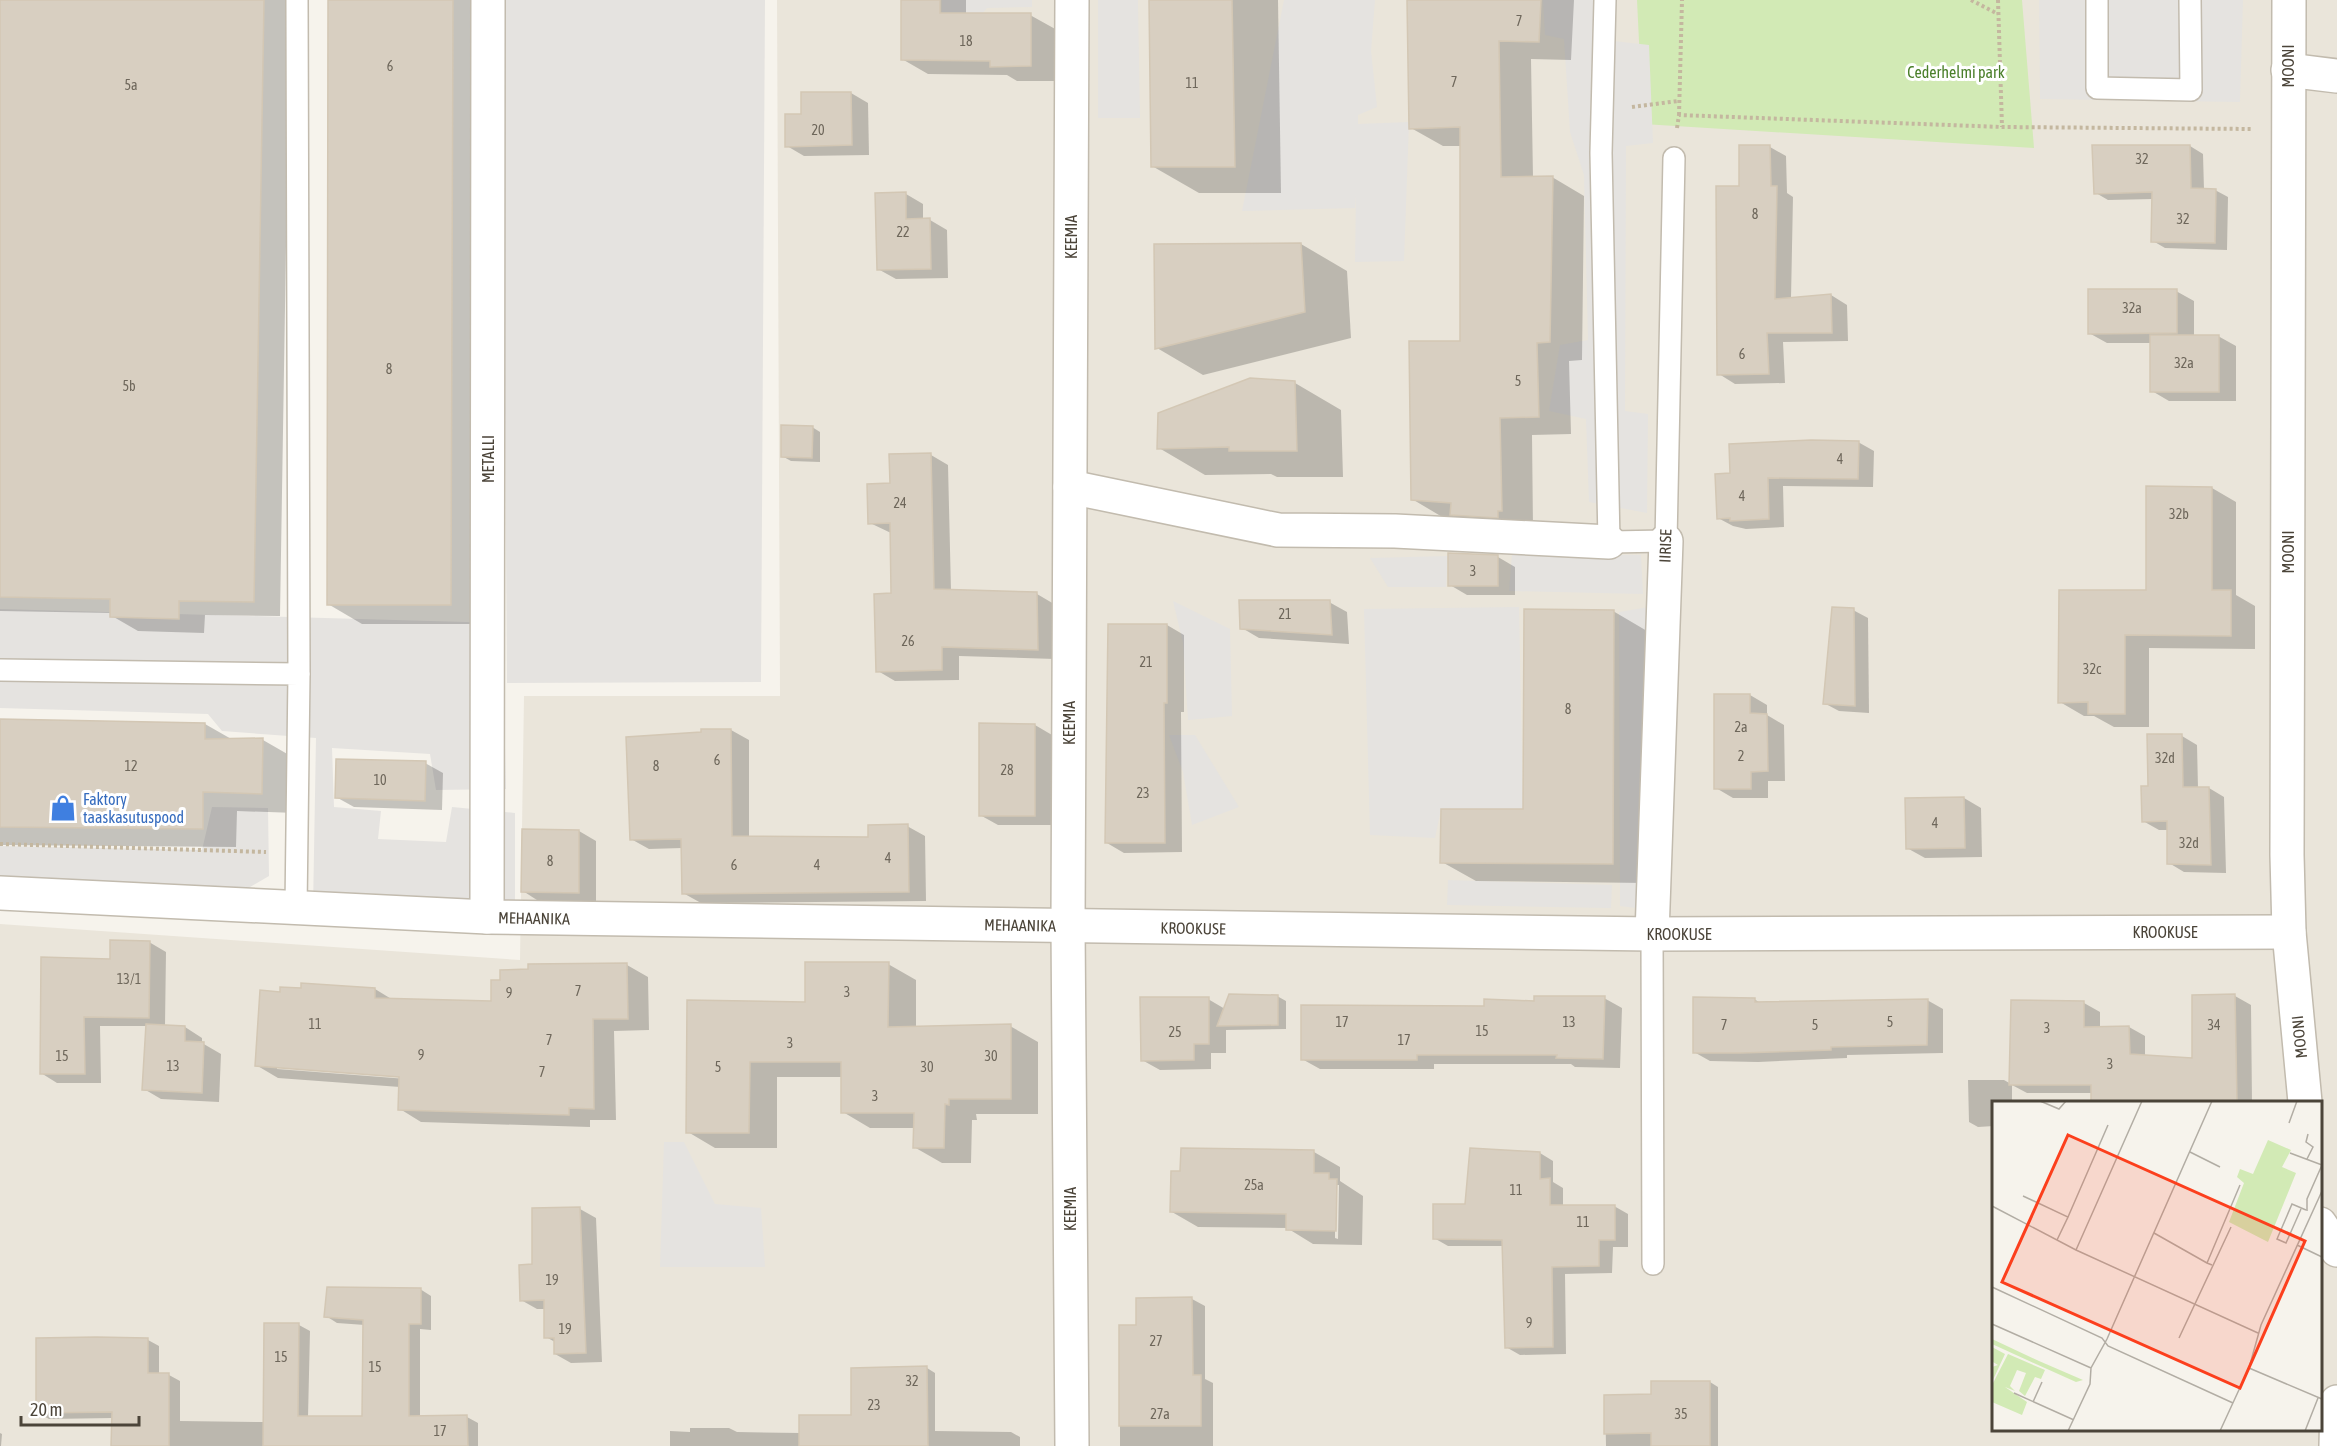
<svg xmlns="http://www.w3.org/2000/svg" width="2337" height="1446" viewBox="0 0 2337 1446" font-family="'Asap Condensed',sans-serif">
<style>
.residential{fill:#eae5da;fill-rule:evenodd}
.green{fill:#d2eab5}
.parking{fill:#e5e3e0}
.shadow{fill:#0003;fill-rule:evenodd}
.building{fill:#d8cfc1;stroke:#d3c7b4;stroke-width:1.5}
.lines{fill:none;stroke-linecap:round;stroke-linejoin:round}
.service-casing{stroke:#c2bbae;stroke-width:24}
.minor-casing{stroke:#c2bbae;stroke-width:36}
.path{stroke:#c4b79f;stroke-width:4;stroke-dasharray:3 3;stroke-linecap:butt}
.service{stroke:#fff;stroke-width:21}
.minor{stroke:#fff;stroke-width:33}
.labels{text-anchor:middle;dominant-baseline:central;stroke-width:6;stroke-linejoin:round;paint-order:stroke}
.number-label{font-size:14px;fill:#6e675b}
.street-label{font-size:16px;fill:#4b4439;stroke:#fff}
.park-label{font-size:16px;fill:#4a7f2a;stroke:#fff}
.shop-label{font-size:16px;fill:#366cbe;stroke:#fff;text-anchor:start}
.inset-road{fill:none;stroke:#b2ada4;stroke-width:1.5}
.view{fill:#fc3f1d;fill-opacity:0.15;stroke:#fc3f1d;stroke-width:3}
.inset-edge{fill:none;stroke:#4b4439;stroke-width:3}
</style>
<rect width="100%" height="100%" fill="#f6f3ec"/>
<path class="residential" d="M777,0H2337V1446H0V924L520,960L524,696H780ZM1994,1102H2320V1430H1994Z"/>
<polygon class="green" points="1637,0 2022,0 2034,148 1643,124"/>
<g class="parking">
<polygon points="502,0 765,0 761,682 507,683"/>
<polygon points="942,0 1032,0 1032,7 987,8 981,15 942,14"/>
<polygon points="1098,0 1138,0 1140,118 1098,118"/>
<polygon points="1284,0 1375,0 1371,51 1377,107 1358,115 1358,124 1409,122 1404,261 1355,262 1356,195 1355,208 1242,211"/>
<polygon points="1543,0 1597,0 1596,39 1649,45 1653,143 1626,146 1625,411 1648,414 1647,513 1589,502 1586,419 1549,411 1560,345 1588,340 1584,175 1570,132 1564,39 1545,35"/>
<polygon points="2039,0 2243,0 2240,102 2040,99"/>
<polygon points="1512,554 1641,555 1643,594 1509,591"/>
<polygon points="1448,556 1446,587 1388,587 1370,558"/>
<polygon points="1173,601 1230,629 1232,716 1188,720 1183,643"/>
<polygon points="1519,607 1523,809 1441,809 1435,838 1370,835 1364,609"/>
<polygon points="1649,607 1644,909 1620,906 1619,612"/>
<polygon points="0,609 502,623 506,789 436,790 430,754 332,748 334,807 381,811 378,839 446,842 452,807 515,813 515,918 313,909 316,738 222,731 208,714 0,708"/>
<polygon points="1169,735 1195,735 1239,807 1192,825 1183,772"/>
<polygon points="212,807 268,808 269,876 240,893 0,881 0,846 202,850"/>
<polygon points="1448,880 1612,885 1611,908 1447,905"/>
<polygon points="664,1142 684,1142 715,1204 761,1208 765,1267 660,1267"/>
</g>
<g class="shadow">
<polygon points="0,0 290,0 280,616 205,615 204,633 138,631 112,616 112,613 0,611"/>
<polygon points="330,0 486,0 484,624 362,624 328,604"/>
<polygon points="903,0 966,0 966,15 1030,15 1057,30 1057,81 1017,81 1007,75 928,74 902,59"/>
<polygon points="1150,0 1278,0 1281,193 1199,193 1152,166"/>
<polygon points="1409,0 1574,0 1571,60 1531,59 1533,178 1552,177 1584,196 1582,360 1569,361 1571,434 1532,435 1533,528 1444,518 1412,499 1462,342 1462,146 1443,146 1411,128"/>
<polygon points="851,93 868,103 869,155 804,156 787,146 803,115"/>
<polygon points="2190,146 2203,154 2204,190 2215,190 2228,197 2227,250 2165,248 2153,241 2153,199 2108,200 2096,193"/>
<polygon points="1770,147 1786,156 1787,193 1793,197 1791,299 1831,295 1847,305 1848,341 1783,342 1785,383 1735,384 1719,374"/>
<polygon points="906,194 923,204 923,220 930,220 947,230 948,278 896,279 878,269"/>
<polygon points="1301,244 1347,271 1351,338 1203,375 1157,348"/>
<polygon points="2176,291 2194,301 2194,336 2218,336 2236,346 2236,401 2169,401 2152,391 2151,343 2107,343 2089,333"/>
<polygon points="1295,383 1341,410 1343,477 1277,477 1271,474 1205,475 1159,448"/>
<polygon points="812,427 820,432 820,462 791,461 782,456"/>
<polygon points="1858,442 1874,451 1873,487 1783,486 1784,527 1746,529 1733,526 1718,518 1731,474"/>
<polygon points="931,455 948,465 951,591 1037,594 1054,604 1055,659 959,656 959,680 895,681 878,671 893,594 891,533 870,523 892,484"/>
<polygon points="2212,488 2236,502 2236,595 2255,606 2255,649 2149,648 2149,727 2114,727 2094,716 2084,716 2060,702 2148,591"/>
<polygon points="1498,557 1515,567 1515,595 1467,595 1450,585"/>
<polygon points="1329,602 1347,612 1349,644 1259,638 1242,628"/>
<polygon points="1853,610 1868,618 1869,713 1839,711 1824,703"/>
<polygon points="1613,611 1647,631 1646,883 1476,881 1442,862 1524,811"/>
<polygon points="1167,625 1184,635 1184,712 1181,712 1182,852 1124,853 1107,843"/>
<polygon points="1750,695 1767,705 1767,715 1784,725 1785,781 1768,781 1768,798 1733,798 1716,788"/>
<polygon points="0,720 205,724 233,740 263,740 296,759 296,813 237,811 236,847 0,845"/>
<polygon points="1035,725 1052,735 1052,825 998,825 980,815"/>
<polygon points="731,730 749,740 749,838 870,839 907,826 925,836 926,901 701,903 683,893 682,848 649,849 631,839 628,738"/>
<polygon points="2182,736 2197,745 2198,788 2209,788 2224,797 2226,873 2184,872 2169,863 2169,830 2159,830 2143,821"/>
<polygon points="425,763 443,773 442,810 354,807 336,797"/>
<polygon points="1964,798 1981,808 1982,857 1925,858 1907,848"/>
<polygon points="579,831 596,841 596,902 540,902 523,891"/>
<polygon points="149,942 166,952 165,1026 185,1027 202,1038 202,1043 221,1054 219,1102 161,1099 144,1089 147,1026 100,1026 101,1083 57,1083 41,1073 111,960"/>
<polygon points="888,964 916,980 916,1028 1010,1026 1038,1042 1038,1114 976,1114 977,1120 972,1120 971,1163 942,1163 914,1147 915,1128 870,1128 843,1112 843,1077 777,1077 777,1148 715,1148 688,1132 689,1001 807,1003"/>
<path d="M627,965L648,977L649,1030L614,1031L616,1120H590V1127L421,1122L400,1109V1087L278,1078L256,1065L281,994L375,989L393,1000L492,1002L502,981ZM277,1066L407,1076V1079L277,1069Z"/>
<polygon points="1277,996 1286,1001 1286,1029 1226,1030 1226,1053 1211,1053 1211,1069 1160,1070 1142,1060 1208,999 1225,1009"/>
<polygon points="2235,996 2251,1005 2252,1102 2096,1102 2093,1101 2093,1093 2027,1093 2012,1085 2012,1102 1994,1102 1994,1126 1978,1127 1969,1122 1968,1080 2004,1080 2011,1084 2012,1002 2084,1003 2100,1012 2100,1028 2129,1027 2145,1036 2145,1056 2194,1059"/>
<polygon points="1604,998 1622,1008 1620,1068 1575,1067 1571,1064 1434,1064 1434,1069 1320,1069 1302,1059 1485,1008"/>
<polygon points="1754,999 1762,1004 1927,1000 1943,1009 1943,1053 1847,1055 1847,1058 1758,1062 1710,1061 1694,1052"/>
<path d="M1314,1152L1340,1167V1181L1363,1196L1362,1245L1313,1244L1287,1228L1198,1227L1172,1212L1182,1172ZM1335,1185H1339L1338,1239L1335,1238Z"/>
<polygon points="1540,1153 1553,1161 1553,1182 1563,1188 1563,1206 1614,1206 1628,1214 1628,1247 1613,1247 1612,1273 1565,1274 1566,1354 1520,1355 1506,1347 1503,1246 1448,1246 1434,1238 1466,1206"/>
<polygon points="580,1209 596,1218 602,1362 571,1363 555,1354 555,1342 546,1337 545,1309 537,1309 521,1300 533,1266"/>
<polygon points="420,1289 431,1296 431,1330 420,1329 420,1418 467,1417 478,1423 478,1446 112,1446 113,1418 49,1419 38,1413 148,1340 159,1346 159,1375 169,1375 180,1381 180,1421 264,1422 299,1325 310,1331 308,1417 364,1417 365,1325 337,1323 326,1316"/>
<polygon points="1137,1299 1192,1299 1205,1306 1205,1379 1213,1383 1213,1446 1120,1446 1120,1327 1138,1327"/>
<polygon points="927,1368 935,1373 935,1431 1011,1432 1020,1437 1020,1446 670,1446 670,1431 690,1432 690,1428 729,1428 737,1432 801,1433 852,1417"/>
<polygon points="1710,1382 1718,1387 1718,1446 1606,1446 1605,1396 1652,1395"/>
<polygon points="2070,1430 2137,1430 2137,1431 2075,1432"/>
<polygon points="0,1433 2,1434 1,1446 0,1446"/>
</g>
<g class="building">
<polygon points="0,0 264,0 254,602 179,601 179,619 110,617 110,599 0,597"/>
<polygon points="328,0 453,0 451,605 327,605"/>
<polygon points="901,0 940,0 940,13 1031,13 1031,66 990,67 990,61 901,60"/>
<polygon points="1149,0 1232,0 1235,167 1151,167"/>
<polygon points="1407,0 1541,0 1539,42 1499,41 1501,177 1553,176 1550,342 1537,343 1539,417 1500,418 1502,511 1498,511 1498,518 1450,515 1451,503 1411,500 1409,341 1460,341 1460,127 1409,129"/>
<polygon points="801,92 851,92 852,145 785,147 785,114 801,114"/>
<polygon points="1739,145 1770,145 1771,186 1777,186 1775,299 1831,294 1832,333 1767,333 1769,374 1717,375 1716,186 1739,186"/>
<polygon points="2092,145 2190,145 2191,188 2216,189 2215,243 2151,242 2152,192 2094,194"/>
<polygon points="906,192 906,219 930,218 931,269 877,270 875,193"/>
<polygon points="1301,243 1305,312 1155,349 1154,244"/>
<polygon points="2088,289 2177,289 2177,333 2088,334"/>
<rect x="2150" y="335" width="69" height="57"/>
<polygon points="1250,378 1295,381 1297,451 1229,451 1229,447 1157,449 1158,413"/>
<polygon points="781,425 813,426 812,458 781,457"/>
<polygon points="1811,440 1859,441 1858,479 1768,478 1769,519 1730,521 1730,518 1717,519 1715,474 1730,473 1729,444"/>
<polygon points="931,453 934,589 1037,592 1038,650 942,647 942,670 876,672 874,594 891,593 890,523 868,524 867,484 890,483 889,454"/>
<polygon points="2146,486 2212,487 2212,590 2231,590 2231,636 2125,635 2125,714 2088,714 2088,702 2058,703 2059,590 2146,590"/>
<polygon points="1448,553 1498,555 1498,586 1448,586"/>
<polygon points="1239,600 1330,600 1332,635 1240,629"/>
<polygon points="1832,607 1854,608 1855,706 1823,704"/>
<polygon points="1524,609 1614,610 1613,864 1440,863 1441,809 1523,809"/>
<polygon points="1108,624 1167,624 1167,703 1164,703 1165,843 1105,843"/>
<polygon points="1714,694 1750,694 1750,713 1767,714 1768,771 1751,772 1751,789 1714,789"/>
<polygon points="0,719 205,723 205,739 263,738 262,794 203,792 203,829 0,827"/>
<polygon points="979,723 1035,724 1035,816 979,816"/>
<polygon points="701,729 731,729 732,836 868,837 868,825 908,824 909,892 682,894 681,839 630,840 626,737 701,732"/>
<polygon points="2147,734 2182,734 2183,787 2209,787 2211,865 2167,864 2167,821 2142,822 2141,786 2148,786"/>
<polygon points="336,759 426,761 425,801 335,798"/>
<polygon points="1964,797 1965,848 1906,849 1905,798"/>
<polygon points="522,829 579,830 579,893 521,892"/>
<polygon points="110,940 150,941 149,1018 84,1017 85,1074 40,1074 41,957 110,959"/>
<polygon points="805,962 889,962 888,1027 1011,1024 1011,1099 949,1099 949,1105 945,1104 944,1148 913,1148 914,1113 841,1113 841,1062 750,1062 749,1133 686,1133 687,1000 805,1002"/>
<polygon points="627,963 628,1019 593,1019 594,1109 569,1108 569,1115 398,1110 399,1077 255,1066 260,990 280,992 280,987 301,988 301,983 375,988 375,998 491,1001 491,980 500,980 500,970 528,969 528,964"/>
<polygon points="1229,994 1278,995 1278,1025 1217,1026"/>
<polygon points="2235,994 2237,1102 2091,1102 2091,1085 2009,1085 2011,1000 2084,1001 2084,1027 2129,1026 2130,1054 2192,1058 2192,995"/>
<polygon points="1534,996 1605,996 1603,1059 1556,1058 1557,1055 1417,1055 1417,1060 1301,1060 1301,1005 1484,1006 1484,999 1534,1001"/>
<polygon points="1140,997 1209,997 1209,1044 1194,1044 1194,1060 1141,1061"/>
<polygon points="1693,997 1755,998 1755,1002 1928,999 1927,1045 1831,1047 1831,1050 1741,1053 1693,1053"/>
<polygon points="146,1024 185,1026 185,1041 204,1042 202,1093 142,1090"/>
<polygon points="1181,1148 1314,1150 1314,1173 1329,1173 1329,1179 1337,1179 1336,1231 1286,1230 1286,1214 1170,1212 1171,1171 1180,1171"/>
<polygon points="1470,1148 1540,1152 1540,1179 1550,1178 1550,1205 1615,1205 1615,1240 1599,1240 1599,1266 1552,1267 1553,1347 1505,1348 1502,1240 1433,1239 1433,1204 1465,1204"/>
<polygon points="580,1207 586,1353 554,1354 554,1338 544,1338 544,1300 520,1301 519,1265 532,1264 532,1208"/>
<polygon points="327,1287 421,1288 421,1324 409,1324 409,1416 467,1415 468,1446 263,1446 264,1323 299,1323 298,1416 362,1416 363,1320 324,1317"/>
<polygon points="1192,1297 1193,1375 1201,1375 1201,1426 1119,1426 1119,1325 1136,1325 1136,1298"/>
<polygon points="96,1337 148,1338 148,1373 169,1373 169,1446 111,1446 112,1412 36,1413 36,1338"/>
<polygon points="927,1366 928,1446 799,1446 799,1415 851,1415 851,1368"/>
<polygon points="1651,1381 1710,1381 1710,1446 1651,1446 1651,1433 1604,1434 1604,1395 1651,1394"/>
</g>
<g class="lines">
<g class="service-casing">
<g id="service">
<polyline points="297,0 299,674"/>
<polyline points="1605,0 1601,153 1609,542 1666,541 1674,158"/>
<polyline points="2097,0 2097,88 2191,90 2190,0"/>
<polyline points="0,670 299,674 296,908"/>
<polyline points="1652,934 1653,1264"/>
</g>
</g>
<g class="minor-casing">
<g id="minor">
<polyline points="1072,0 1068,926 1072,1446"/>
<polyline points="2289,0 2287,855 2289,932 2305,1102"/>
<polyline points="2288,70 2337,76"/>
<polyline points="1070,487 1278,530 1395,531 1609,542"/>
<polyline points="0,893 487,917 1652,934 2289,932"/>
<polyline points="487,917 488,0"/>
<polyline points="1652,934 1666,541"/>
<polyline points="2320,1224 2337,1250"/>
<polyline points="2336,1446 2337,1402"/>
</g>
</g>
<g class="path">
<polyline points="1971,0 1998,14"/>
<polyline points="1998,0 2002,127"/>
<polyline points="1632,107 1678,101"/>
<polyline points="1679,115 1682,0"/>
<polyline points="1677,128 1679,115 2002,127 2252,129"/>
<polyline points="0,844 266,852"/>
</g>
<use href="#service" class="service"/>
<use href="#minor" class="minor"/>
</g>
<defs>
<g id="shop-bare" transform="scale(2.07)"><path d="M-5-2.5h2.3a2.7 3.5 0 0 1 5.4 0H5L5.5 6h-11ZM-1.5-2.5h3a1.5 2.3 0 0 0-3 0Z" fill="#3f7fe0" stroke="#fff" stroke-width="2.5" paint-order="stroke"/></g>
</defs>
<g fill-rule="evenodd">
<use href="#shop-bare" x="63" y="808"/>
</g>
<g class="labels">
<g class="number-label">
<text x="1519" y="21">7</text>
<text x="966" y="41">18</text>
<text x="390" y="66">6</text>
<text x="1454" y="82">7</text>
<text x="1192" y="83">11</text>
<text x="131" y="85">5a</text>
<text x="818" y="130">20</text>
<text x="2142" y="159">32</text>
<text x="1755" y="214">8</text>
<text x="2183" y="219">32</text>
<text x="903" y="232">22</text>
<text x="2132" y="308">32a</text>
<text x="1742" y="354">6</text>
<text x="2184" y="363">32a</text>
<text x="389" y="369">8</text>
<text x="1518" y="381">5</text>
<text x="129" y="386">5b</text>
<text x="1840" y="459">4</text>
<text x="1742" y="496">4</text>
<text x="900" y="503">24</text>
<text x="2179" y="514">32b</text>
<text x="1473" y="571">3</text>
<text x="1285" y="614">21</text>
<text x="908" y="641">26</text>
<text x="1146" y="662">21</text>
<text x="2092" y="669">32c</text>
<text x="1568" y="709">8</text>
<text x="1741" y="727">2a</text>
<text x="1741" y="756">2</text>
<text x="2165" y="758">32d</text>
<text x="717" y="760">6</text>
<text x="131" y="766">12</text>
<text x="656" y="766">8</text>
<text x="1007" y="770">28</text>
<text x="380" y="780">10</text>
<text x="1143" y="793">23</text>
<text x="1935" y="823">4</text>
<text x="2189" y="843">32d</text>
<text x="888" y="858">4</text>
<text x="550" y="861">8</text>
<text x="734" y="865">6</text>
<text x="817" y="865">4</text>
<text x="129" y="979">13/1</text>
<text x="578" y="991">7</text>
<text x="847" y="992">3</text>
<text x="509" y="993">9</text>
<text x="1342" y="1022">17</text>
<text x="1569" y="1022">13</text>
<text x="1890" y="1022">5</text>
<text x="315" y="1024">11</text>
<text x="1724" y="1025">7</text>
<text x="1815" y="1025">5</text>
<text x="2214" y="1025">34</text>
<text x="2047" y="1028">3</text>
<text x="1482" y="1031">15</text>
<text x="1175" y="1032">25</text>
<text x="549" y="1040">7</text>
<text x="1404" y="1040">17</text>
<text x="790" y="1043">3</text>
<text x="421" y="1055">9</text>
<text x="62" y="1056">15</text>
<text x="991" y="1056">30</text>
<text x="2110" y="1064">3</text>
<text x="173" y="1066">13</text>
<text x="718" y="1067">5</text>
<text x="927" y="1067">30</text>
<text x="542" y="1072">7</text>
<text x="875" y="1096">3</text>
<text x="1254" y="1185">25a</text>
<text x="1516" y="1190">11</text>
<text x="1583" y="1222">11</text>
<text x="552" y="1280">19</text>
<text x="1529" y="1323">9</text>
<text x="565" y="1329">19</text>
<text x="1156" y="1341">27</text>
<text x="281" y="1357">15</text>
<text x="375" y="1367">15</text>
<text x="912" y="1381">32</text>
<text x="874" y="1405">23</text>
<text x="1160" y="1414">27a</text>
<text x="1681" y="1414">35</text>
<text x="440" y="1431">17</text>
</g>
<g class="street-label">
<text transform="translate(2288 66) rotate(-90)">MOONI</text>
<text transform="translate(1071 237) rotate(-90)">KEEMIA</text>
<text transform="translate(488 459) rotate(-90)">METALLI</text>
<text transform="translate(1665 546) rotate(-88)">IIRISE</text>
<text transform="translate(2288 552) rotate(-90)">MOONI</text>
<text transform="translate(1069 723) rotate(-90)">KEEMIA</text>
<text transform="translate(534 918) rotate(1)">MEHAANIKA</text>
<text transform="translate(1020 925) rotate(1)">MEHAANIKA</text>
<text transform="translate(1193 928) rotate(1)">KROOKUSE</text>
<text x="2165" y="932">KROOKUSE</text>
<text x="1679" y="934">KROOKUSE</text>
<text transform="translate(2299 1037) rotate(-96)">MOONI</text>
<text transform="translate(1070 1209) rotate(-90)">KEEMIA</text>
</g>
<g class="park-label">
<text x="1956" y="72">Cederhelmi park</text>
</g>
<g class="shop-label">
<text x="83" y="799">Faktory<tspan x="83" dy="18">taaskasutuspood</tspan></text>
</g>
</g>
<g transform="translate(1992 1101)">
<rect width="330" height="330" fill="#f6f3ec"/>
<path d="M276,39L299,49L290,66L304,72L276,141L237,121L252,82L245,76L248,68L261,73ZM0,238L47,260L91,279L84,281L35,259L0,243ZM0,246L13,253L0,281V266L6,264L1,261ZM16,253L53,269L49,278L43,276L33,295L27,290L34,272L25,269L18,285L23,290L13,286L35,301L30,314L0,301V284Z" fill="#d2eab5"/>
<path class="inset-road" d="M48,0L67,8L74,0M297,22L305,0M198,51L228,66M298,52L330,64M315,58L321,46L314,41L316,33M31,95L76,116L65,139M0,105L84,149L266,232M309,108L294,142L285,138L300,103L314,109M315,110V98L330,64M76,116L116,24M162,132L215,162M305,144L330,156M84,149L150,0M220,164L215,162L248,84M0,186L110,237L116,245L241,302M0,223L99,267M187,237L239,126M257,267L330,298M22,292L82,319M41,301L50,281M76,330L98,283L99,267L115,238L220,0M228,330L257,267L269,224L330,90M313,330L326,297"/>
<path class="view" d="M76,34L313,140L248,287L10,181Z"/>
<rect width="330" height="330" class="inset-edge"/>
</g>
<path d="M21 1416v9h118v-9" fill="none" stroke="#4b4439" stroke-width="3"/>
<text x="30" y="1416" font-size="18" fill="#4b4439" stroke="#ffffff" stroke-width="4.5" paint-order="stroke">20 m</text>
</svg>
